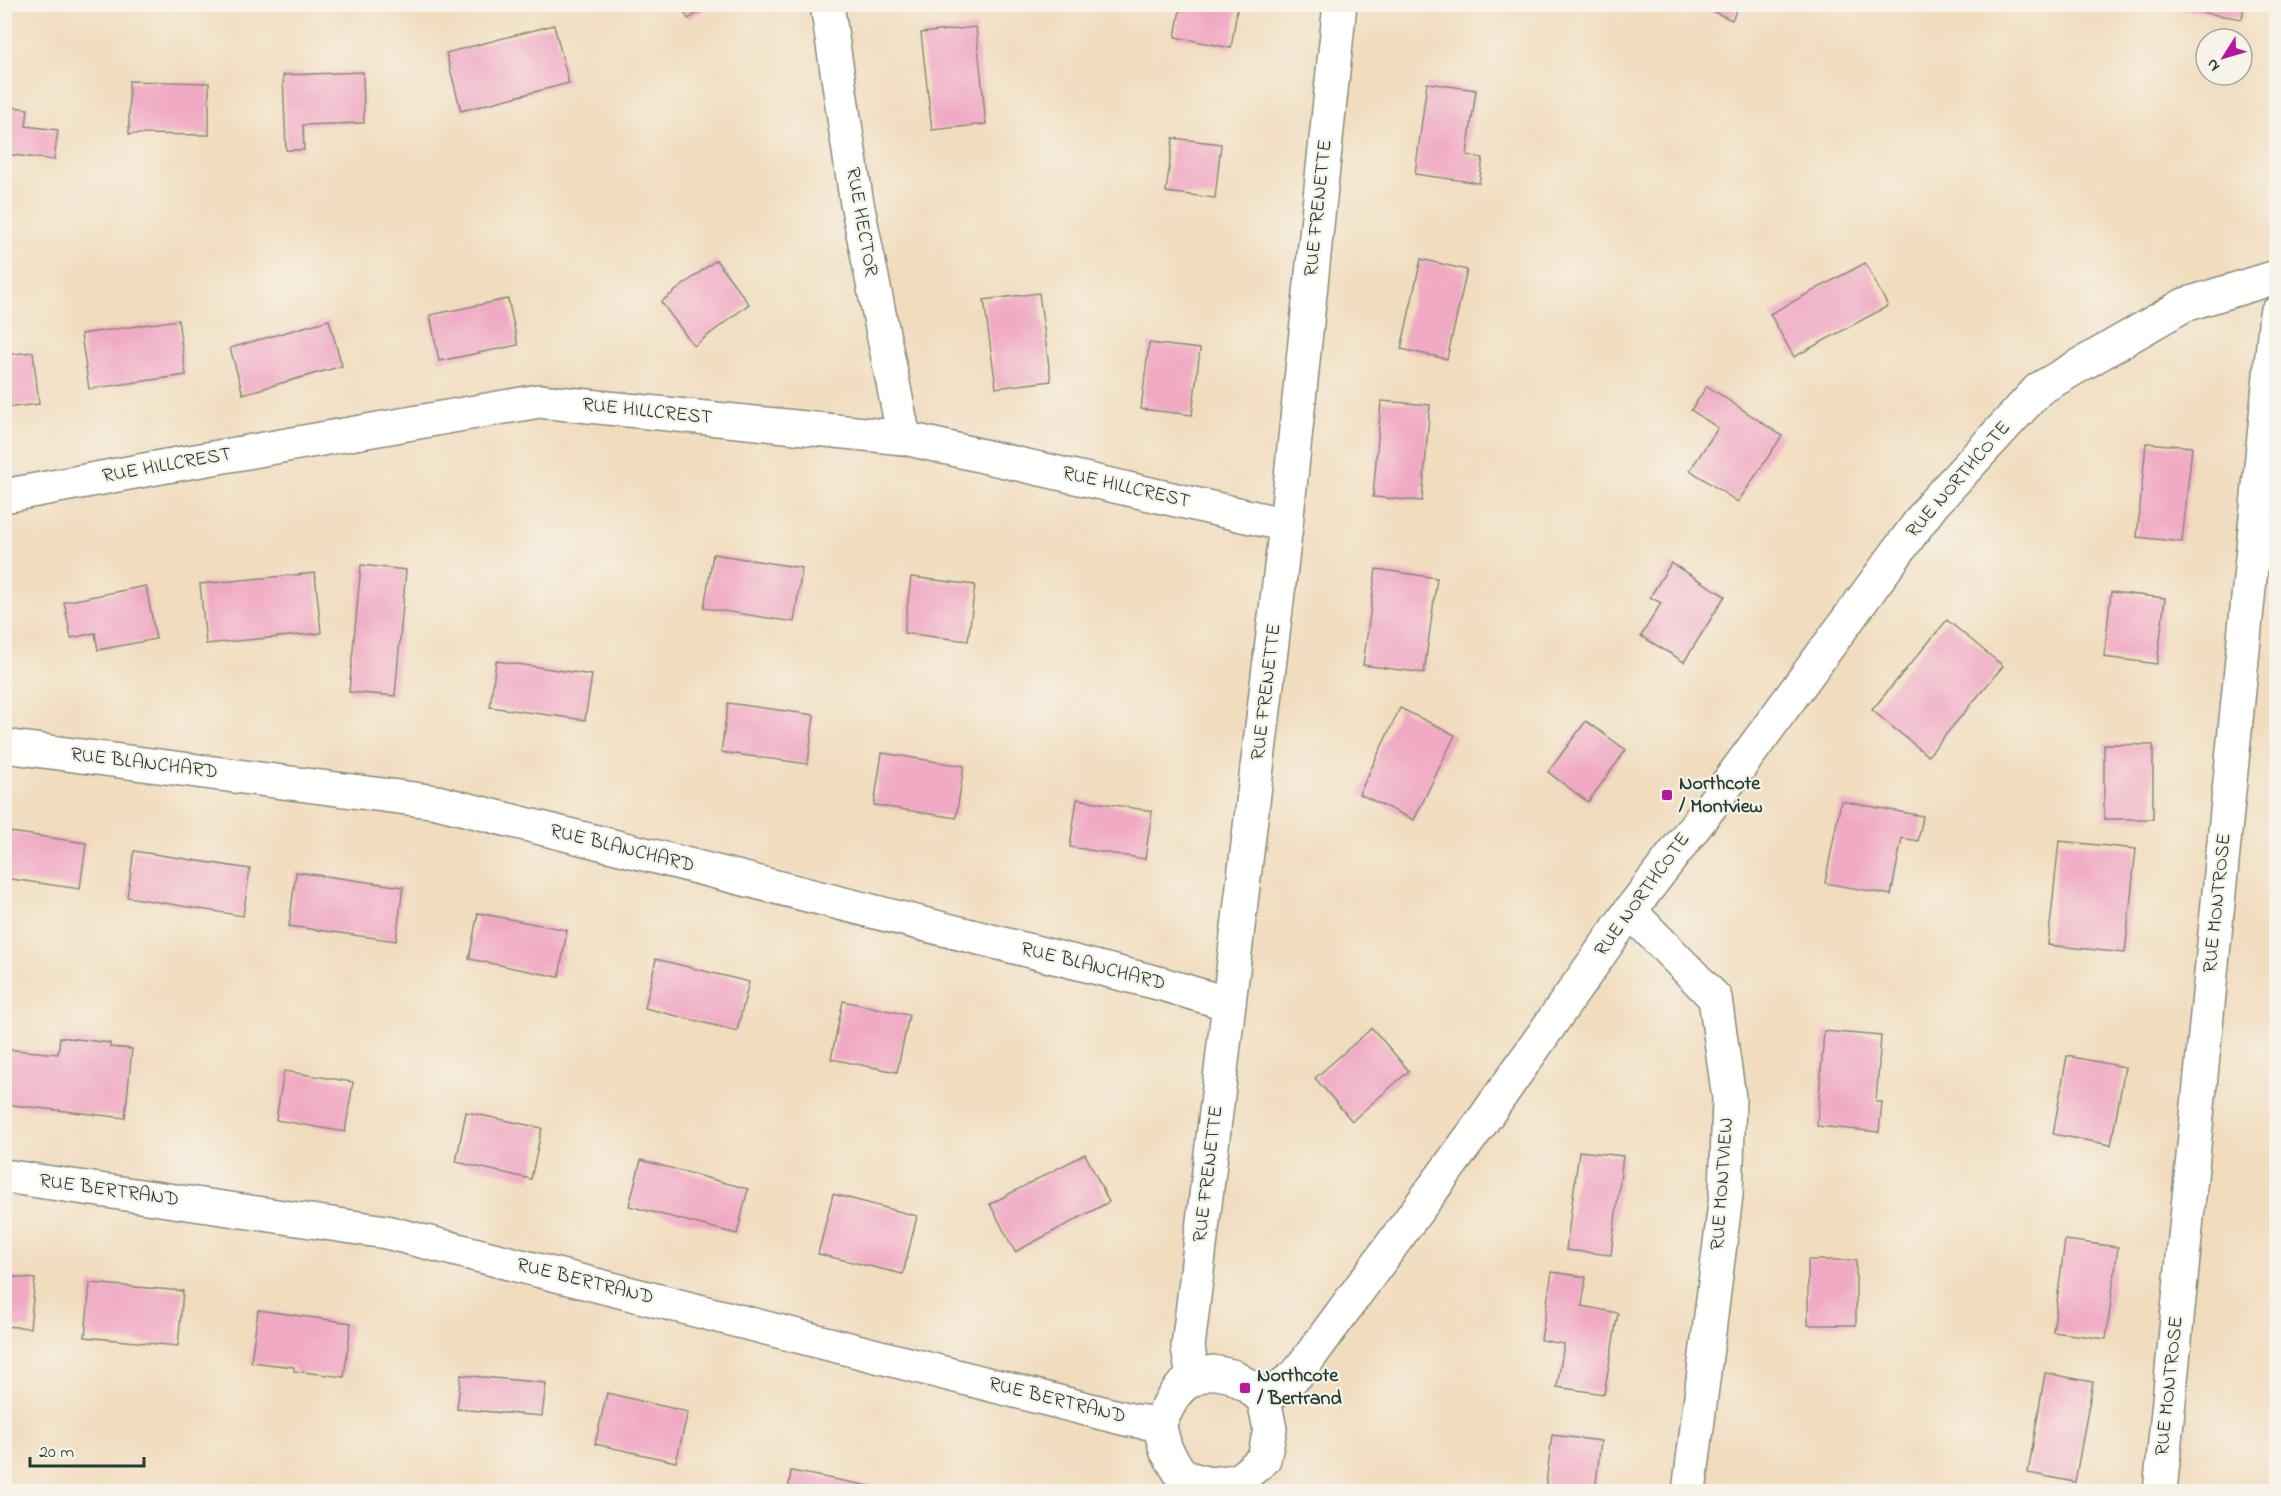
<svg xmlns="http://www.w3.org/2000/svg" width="2281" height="1496" viewBox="0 0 2281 1496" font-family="'Indie Flower',sans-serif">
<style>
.building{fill:#f0aac4}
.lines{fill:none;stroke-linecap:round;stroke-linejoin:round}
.minor-casing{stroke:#888c79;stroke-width:36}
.minor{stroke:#fff;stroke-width:33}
.poi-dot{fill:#b5179e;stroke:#f7f3e8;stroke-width:2}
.labels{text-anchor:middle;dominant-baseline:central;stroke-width:4.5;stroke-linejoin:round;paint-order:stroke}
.street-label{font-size:20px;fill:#1f3d34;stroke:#f7f3e8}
.poi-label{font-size:20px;font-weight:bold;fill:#1f3d34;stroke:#f7f3e8;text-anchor:start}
</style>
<rect width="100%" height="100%" fill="#f7f3e8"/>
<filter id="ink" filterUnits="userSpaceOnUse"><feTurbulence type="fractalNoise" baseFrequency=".0167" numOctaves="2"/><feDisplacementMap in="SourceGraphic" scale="12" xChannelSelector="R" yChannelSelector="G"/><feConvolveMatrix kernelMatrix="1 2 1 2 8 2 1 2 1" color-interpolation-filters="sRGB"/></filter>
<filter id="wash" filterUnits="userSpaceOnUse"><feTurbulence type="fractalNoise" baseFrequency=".008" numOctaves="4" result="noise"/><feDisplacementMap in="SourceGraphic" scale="24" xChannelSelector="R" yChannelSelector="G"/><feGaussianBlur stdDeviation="1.35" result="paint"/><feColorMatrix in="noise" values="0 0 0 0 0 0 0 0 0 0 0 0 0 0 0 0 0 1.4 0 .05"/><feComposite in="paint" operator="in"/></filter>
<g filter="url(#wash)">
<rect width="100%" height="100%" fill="#f1dcbe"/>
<g id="blocks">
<g class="building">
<polygon points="680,4 714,4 688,19"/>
<polygon points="1181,4 1238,4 1231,48 1175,37"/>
<polygon points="1696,4 1739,4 1732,20"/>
<polygon points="2064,4 2083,4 2082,8"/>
<polygon points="2156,5 2244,5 2242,19"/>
<polygon points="554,25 569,83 461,111 446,53"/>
<polygon points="976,27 986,124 932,130 921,33"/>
<polygon points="363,72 364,123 303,125 304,150 286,150 283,75"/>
<polygon points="129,81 209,83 209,135 129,134"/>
<polygon points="1427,83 1476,90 1467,155 1483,158 1479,183 1415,174"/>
<polygon points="4,106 28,109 26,126 58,130 54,160 4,154"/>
<polygon points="1173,138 1221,144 1215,198 1166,192"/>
<polygon points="1421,259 1467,270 1447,359 1401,349"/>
<polygon points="716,260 749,304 694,346 661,302"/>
<polygon points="1865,263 1888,306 1794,357 1770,314"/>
<polygon points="1039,293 1051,381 996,388 984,300"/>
<polygon points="508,299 518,345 439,361 430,315"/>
<polygon points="178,320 186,375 89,389 81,334"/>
<polygon points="329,320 342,366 243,394 230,348"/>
<polygon points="1149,343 1200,349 1192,415 1141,409"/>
<polygon points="33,352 39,404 4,408 4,355"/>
<polygon points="1707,386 1782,436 1738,502 1690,470 1718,428 1691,410"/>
<polygon points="1381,401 1430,405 1422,501 1373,497"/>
<polygon points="2146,443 2192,447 2182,542 2137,537"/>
<polygon points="713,554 802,568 794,622 704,608"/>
<polygon points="1671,563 1725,596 1684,662 1641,636 1661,603 1650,597"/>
<polygon points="361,565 406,570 395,696 349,692"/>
<polygon points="1376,569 1437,578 1424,673 1363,665"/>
<polygon points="315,573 321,633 206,644 200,584"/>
<polygon points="911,577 975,585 968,641 904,633"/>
<polygon points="146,586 156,639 98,650 95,633 71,638 64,602"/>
<polygon points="2111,592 2165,598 2157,664 2104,657"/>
<polygon points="1947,620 2003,666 1928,756 1872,710"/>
<polygon points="496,661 592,675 585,720 490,707"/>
<polygon points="728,703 814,715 808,764 721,752"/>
<polygon points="1400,708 1455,735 1414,820 1359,794"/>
<polygon points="1586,721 1626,750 1588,802 1548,772"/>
<polygon points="2104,744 2153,745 2153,819 2104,819"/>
<polygon points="882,753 964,766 956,818 874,805"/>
<polygon points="1077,799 1152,811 1145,859 1070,847"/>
<polygon points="1841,801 1923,816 1918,841 1902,838 1891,895 1825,883"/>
<polygon points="4,831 86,843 80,889 4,878"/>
<polygon points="2059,841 2136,849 2125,953 2048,945"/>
<polygon points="134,851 250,869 243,916 127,897"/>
<polygon points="296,872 403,887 396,941 289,926"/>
<polygon points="478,913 567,930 559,977 469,959"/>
<polygon points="656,959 749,982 737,1031 645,1008"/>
<polygon points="843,1001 909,1015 897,1072 831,1059"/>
<polygon points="1372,1028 1409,1071 1352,1121 1315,1078"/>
<polygon points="1824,1031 1881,1036 1876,1102 1882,1102 1879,1132 1817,1126"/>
<polygon points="60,1037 110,1043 110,1047 132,1049 125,1118 4,1104 4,1049 58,1054"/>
<polygon points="2067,1056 2125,1067 2111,1145 2053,1134"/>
<polygon points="284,1071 353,1082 345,1132 276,1120"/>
<polygon points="466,1112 542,1128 531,1179 456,1162"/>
<polygon points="1579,1151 1623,1156 1611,1255 1566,1250"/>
<polygon points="1085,1154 1109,1202 1015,1252 990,1204"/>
<polygon points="641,1160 748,1189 737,1234 629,1206"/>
<polygon points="833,1194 917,1216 903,1274 818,1254"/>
<polygon points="2065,1240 2118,1247 2106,1339 2053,1332"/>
<rect x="1808" y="1260" width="48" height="65"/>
<polygon points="1552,1272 1586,1277 1582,1306 1618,1313 1604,1394 1557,1387 1564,1344 1541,1340"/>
<polygon points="4,1276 35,1279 30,1328 4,1326"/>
<polygon points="90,1283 183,1291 178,1346 85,1337"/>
<polygon points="258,1310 351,1323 344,1377 294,1371 294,1367 251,1362"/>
<polygon points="2045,1373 2093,1382 2075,1482 2028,1473"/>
<polygon points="461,1375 546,1383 542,1416 457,1409"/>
<polygon points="607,1393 688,1412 676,1462 595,1444"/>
<polygon points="1552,1435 1601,1441 1595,1492 1545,1492"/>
<polygon points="791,1471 891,1490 890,1492 788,1492"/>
<polygon points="962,1487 981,1490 981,1492 961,1492"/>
</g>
</g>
</g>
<g filter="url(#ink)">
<use href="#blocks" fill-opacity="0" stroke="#888c79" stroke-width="1.5"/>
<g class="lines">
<g class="minor-casing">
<g id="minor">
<polyline points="827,4 856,198 904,438"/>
<polyline points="4,496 161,467 539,401 904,438 1286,525"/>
<polyline points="4,746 437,802 1162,984 1229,1004"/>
<polyline points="1630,911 1715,998 1729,1098 1726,1195 1689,1492"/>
<polyline points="4,1176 386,1232 1130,1420 1159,1424"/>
<path d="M1213,1372L1232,1376L1250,1387L1264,1400L1270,1429L1264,1459L1238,1481L1209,1484L1182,1476L1166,1450L1159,1424C1175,1393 1177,1382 1213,1372Z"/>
<polyline points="1193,1378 1188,1347 1286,525 1340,4"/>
<polyline points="1264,1400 1297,1374 1479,1126 1630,911 1716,799 1932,505 2039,389 2184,305 2276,277"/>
<polyline points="2160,1492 2276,314"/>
</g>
</g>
<use href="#minor" class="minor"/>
</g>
</g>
<g class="poi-dot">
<rect x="1661" y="789" width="12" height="12" rx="3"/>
<rect x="1239" y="1382" width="12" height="12" rx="3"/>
</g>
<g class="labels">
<g class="street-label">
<text transform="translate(1319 208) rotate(-84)">RUE FRENETTE</text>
<text transform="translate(861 222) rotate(80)">RUE HECTOR</text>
<text transform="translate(647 412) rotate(6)">RUE HILLCREST</text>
<text transform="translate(167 466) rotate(-10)">RUE HILLCREST</text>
<text transform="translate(1959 480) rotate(-49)">RUE NORTHCOTE</text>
<text transform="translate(1126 488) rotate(13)">RUE HILLCREST</text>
<text transform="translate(1267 692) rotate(-83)">RUE FRENETTE</text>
<text transform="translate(144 764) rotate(7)">RUE BLANCHARD</text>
<text transform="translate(622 849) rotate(14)">RUE BLANCHARD</text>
<text transform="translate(1643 895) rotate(-54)">RUE NORTHCOTE</text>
<text transform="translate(2218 903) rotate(-84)">RUE MONTROSE</text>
<text transform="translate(1093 967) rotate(14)">RUE BLANCHARD</text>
<text transform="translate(1209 1174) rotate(-83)">RUE FRENETTE</text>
<text transform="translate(1723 1184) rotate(-86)">RUE MONTVIEW</text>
<text transform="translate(109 1191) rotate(8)">RUE BERTRAND</text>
<text transform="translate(585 1282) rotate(14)">RUE BERTRAND</text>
<text transform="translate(2170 1386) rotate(-84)">RUE MONTROSE</text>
<text transform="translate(1057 1401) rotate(14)">RUE BERTRAND</text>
</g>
<g class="poi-label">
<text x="1679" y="784">Northcote<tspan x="1679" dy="23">/ Montview</tspan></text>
<text x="1257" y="1376">Northcote<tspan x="1257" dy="23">/ Bertrand</tspan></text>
</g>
</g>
<rect width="2281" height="1496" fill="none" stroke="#f7f3e8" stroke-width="24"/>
<g transform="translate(2224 57) rotate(233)"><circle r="28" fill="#f7f3e8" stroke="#a1aaa0" stroke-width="1.5"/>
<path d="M0-4.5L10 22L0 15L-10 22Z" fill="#b5179e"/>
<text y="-9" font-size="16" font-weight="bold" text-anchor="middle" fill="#1f3d34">N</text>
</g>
<path d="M30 1457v9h114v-9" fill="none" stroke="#1f3d34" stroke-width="3"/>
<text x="39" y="1457" font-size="18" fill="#1f3d34" stroke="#f7f3e8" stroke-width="4.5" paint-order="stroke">20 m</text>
</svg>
